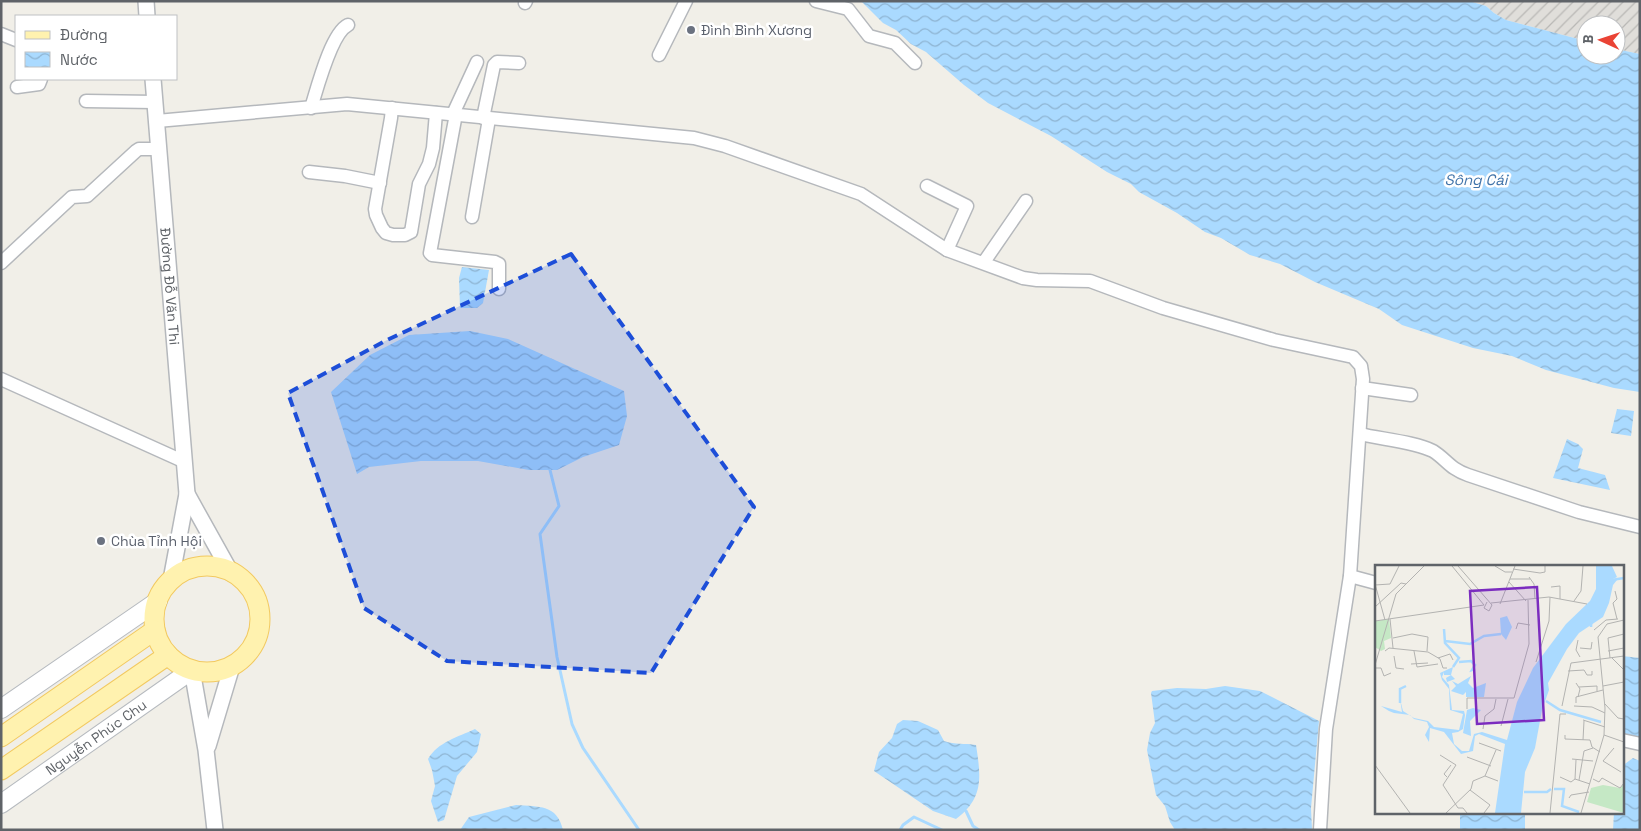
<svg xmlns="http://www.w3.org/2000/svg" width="1641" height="831" viewBox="0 0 1641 831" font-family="'Space Grotesk',sans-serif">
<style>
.industrial{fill:url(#industrial-furrows)}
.water{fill:url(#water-waves)}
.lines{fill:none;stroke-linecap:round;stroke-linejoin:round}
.stream{stroke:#aadaff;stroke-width:3}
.minor-casing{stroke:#b5b8bc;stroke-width:15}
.tertiary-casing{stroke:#b5b8bc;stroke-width:18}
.secondary-casing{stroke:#b6babf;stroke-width:20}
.primary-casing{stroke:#f2c960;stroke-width:21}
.minor{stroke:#fff;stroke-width:12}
.tertiary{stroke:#fff;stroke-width:15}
.secondary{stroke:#fff;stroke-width:18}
.primary{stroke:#fff2af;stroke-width:19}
.marked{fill:#1d4ed8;fill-opacity:0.2;stroke:#1d4ed8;stroke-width:4;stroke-dasharray:10 6;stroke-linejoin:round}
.worship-dot{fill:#6b7280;stroke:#fff;stroke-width:2}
.labels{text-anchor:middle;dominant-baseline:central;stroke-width:5;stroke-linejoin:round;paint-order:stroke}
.worship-label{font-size:14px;fill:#5b616d;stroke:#fff;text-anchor:start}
.street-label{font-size:14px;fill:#5f6368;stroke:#fff}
.water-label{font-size:15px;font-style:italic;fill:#4174aa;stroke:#fff}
.inset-river{fill:none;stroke:#aadaff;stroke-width:2.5}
.inset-road{fill:none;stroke:#b3b3b1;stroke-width:1}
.view{fill:#7b2cbf;fill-opacity:0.15;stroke:#7b2cbf;stroke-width:2.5}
.inset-edge{fill:none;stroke:#5f6368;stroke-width:2.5}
</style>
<defs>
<pattern id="industrial-furrows" width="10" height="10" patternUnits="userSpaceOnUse" patternTransform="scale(1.25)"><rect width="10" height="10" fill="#e0deda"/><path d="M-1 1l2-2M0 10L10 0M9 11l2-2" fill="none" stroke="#b9b8b5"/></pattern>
<pattern id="water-waves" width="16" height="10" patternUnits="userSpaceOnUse" patternTransform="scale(1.25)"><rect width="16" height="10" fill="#aadaff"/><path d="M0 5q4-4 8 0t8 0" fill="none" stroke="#8eb4d2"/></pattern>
</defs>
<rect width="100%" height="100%" fill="#f1efe8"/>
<polygon class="industrial" points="1469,1 1640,1 1640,54 1616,49 1616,25 1586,25 1586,41 1506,20 1494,13 1486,6"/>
<g class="water">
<polygon points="861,1 1469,1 1486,6 1494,13 1506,20 1586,41 1586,55 1616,55 1616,49 1640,54 1640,392 1614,388 1546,370 1512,356 1473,348 1402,325 1379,309 1315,282 1280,264 1250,255 1221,238 1205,232 1177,213 1139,192 1131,184 1107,172 1051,136 988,103 964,85 926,52 911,44 896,30 883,23"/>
<polygon points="462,267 489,270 483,303 477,308 460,308 459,278"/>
<polygon points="470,331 508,339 624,391 627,416 619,445 583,457 557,470 529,470 478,461 421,461 369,467 357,474 331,392 370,355 409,335"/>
<polygon points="1617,409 1634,411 1631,436 1611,433"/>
<polygon points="1567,439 1578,444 1583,449 1578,468 1605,475 1610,490 1553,478"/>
<polygon points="1622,656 1640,658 1640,739 1622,735"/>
<polygon points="1225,686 1260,691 1319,721 1311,808 1312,830 1175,830 1170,822 1165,806 1156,795 1147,750 1150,733 1155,723 1151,693 1152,691 1177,688 1206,689"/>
<path d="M903,720L918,721L938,730L944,741C955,745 965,743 976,745C981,777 984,798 956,819L933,811L874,771L879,752L892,738L897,724Z"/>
<path d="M475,729L481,734L477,752L457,776L444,820L438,822L431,801L435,786L432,770L428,759C438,742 458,737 475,729Z"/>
<polygon points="1633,758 1640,761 1640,830 1613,830 1614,812 1622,812 1622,766"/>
<path d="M516,805C539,807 557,804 563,830H460L469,817Z"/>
<rect x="1460" y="812" width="65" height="18"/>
</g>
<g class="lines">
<g class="stream">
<polyline points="550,470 559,506 540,534 557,657 572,724 583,748 639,830"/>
<polyline points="966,811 973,826 979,830"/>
<polyline points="900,830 903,825 914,817 942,830"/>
</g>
<g class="minor-casing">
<g id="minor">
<polyline points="816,1 848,9 869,36 895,43 915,63"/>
<polyline points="525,3 526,1"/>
<polyline points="1,34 16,40"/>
<polyline points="659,55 686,1"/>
<polyline points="17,87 39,84 41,79"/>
<polyline points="86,101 155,102"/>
<path d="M311,108C317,89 331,33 348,25"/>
<polyline points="392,108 391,118 375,209 376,215 382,228 386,233 393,235 405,235 411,232 419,184 429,164 433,148 436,113"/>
<polyline points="453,114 477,62"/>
<polyline points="456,114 430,253 432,255 495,262 499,264 499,289"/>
<polyline points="483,118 494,65 497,62 519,63"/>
<polyline points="157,121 347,104 694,138 725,146 861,194 947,250 1023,278 1037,280 1090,281 1163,308 1274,340 1353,357 1361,366 1363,379 1350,576 1326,729 1320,830"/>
<polyline points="309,172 345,176 380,183"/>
<polyline points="927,186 967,206 947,250"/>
<polyline points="472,217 489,119"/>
<polyline points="984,262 1026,201"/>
<polyline points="1,263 72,197 87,196 136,151 139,149 159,149"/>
<polyline points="1,379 185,462"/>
<polyline points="1362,388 1411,395"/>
<path d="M1360,434C1381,439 1415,442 1433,451C1446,459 1450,469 1468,475L1579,512L1640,527"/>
<polyline points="1350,576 1376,583"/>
<polyline points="1622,740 1640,744"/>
</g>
</g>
<g class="tertiary-casing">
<g id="tertiary">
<polyline points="146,1 147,16"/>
<path id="s1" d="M153,79L187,494L171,580"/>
<polyline points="187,494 231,573"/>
<polyline points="192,670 206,750 215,830"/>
<polyline points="208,746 232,666"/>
</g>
</g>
<g class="secondary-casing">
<g id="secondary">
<polyline points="1,709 158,601"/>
<path id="s2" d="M1,804L192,670"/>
</g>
</g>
<g class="primary-casing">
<g id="primary">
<circle cx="207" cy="619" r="53"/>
<polyline points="1,737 155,630"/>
<polyline points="1,770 168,655"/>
</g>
</g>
<use href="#minor" class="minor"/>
<use href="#tertiary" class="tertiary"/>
<use href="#secondary" class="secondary"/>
<use href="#primary" class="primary"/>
</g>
<path class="marked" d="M571,254L754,507L651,673L447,661L364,608L288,393L385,341Z"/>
<g class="worship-dot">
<circle cx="691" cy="30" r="5"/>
<circle cx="101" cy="541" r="5"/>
</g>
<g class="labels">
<g class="worship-label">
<text x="701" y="30">Đình Bình Xương</text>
<text x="111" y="541">Chùa Tỉnh Hội</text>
</g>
<g class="street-label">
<text stroke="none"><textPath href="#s1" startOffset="208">Đường Đỗ Văn Thi</textPath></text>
<text stroke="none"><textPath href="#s2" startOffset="116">Nguyễn Phúc Chu</textPath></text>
</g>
<g class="water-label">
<text x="1476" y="179">Sông Cái</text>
</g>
</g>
<g transform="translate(1375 565)">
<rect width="249" height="249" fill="#f1efe8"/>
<path d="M14,54L16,73L9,76L10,84L6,86L0,82V56ZM249,219V248L212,237L216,223L228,220L245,223Z" fill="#c5e8c5"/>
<path d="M221,1H237L242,12L236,15H242L238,20L234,38L228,52L204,68L192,84L173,118L174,125L167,145L160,183L150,207L146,248H120L130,179L104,169L100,171L98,186L86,189L69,167L55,163L54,177L50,170L54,162L52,157L39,154L35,150L19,148L14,146L6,141L27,147L25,134L28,146L39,153L53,156L59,162L84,165L88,149L75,145L74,124L67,115L65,108L78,102L76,110L80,114L72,117L71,113L76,110H69V107L67,112L74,120L77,145L89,146L90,150L88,164L83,167L77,168L79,179L87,186H94L99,169L107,167L132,175L142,137L158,103L191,59L215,36L221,24ZM132,51L137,62L131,75L126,69L125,53ZM96,111L93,118L98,123L111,118L109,132H91V127L88,130L76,126L81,121L77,116L83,119ZM98,143L106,145L95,156L96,171L88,168L92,145Z" fill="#aadaff"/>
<path class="inset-river" d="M230,16L249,13M213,40L217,46L216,62M69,64L70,78L84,93L78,102M70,76L95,79L109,71L126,69M84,97L96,96L100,100L97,105L100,104M171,136L185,145L226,157M25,138V124L31,121M179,224H189L187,241L204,247M149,227H172L176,224"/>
<path class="inset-road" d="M77,1L109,40M83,1L117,40L114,46L109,43L112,37M120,1L130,7H137M138,4L165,8L170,7V1M154,12L159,19L160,34M135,14H155M134,17L151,36M0,19L10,55M0,20L15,19L24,1M176,22L185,21V34M240,26L242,34L238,38L242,54M199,36L206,26L208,1M116,38L174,32L212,39M125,39L140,1M0,42L26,18L31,19M15,54L18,83M0,56L109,40M141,64L143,58L155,60M219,65L231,55L243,54M18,73L37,69L53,72L52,86M203,75L201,85L205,92M205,83L216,84L217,77M10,86L14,83L53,87L65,94L68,103H72M39,86L42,102L63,99M233,86L249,83M19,91L21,103L29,104M63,93L75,89L78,95M235,93L233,73L249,69M237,93L249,105M161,97L174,56L175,32M36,99L53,98M0,100L21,29L49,1M0,103H6L9,111L16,108M193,106L209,105L212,110H217V106M201,118L205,124L203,132M228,121L249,117M204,122L222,121V126M201,138V132L228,125M230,139L243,153L249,154M187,141L196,98L249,91M199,141L217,142L230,148M92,144V133H139L154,79L153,35M208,155L230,162M126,161L133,134M108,164L110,151L119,144L121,134M190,170V174L215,175L217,182L225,187M229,170L249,177M208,175L209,156M104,178L126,186M239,183L228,196L246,207M65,190L81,200L68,220L83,243H88L92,248M92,192L116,201M197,194L218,196M201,195L200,214L215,219M0,200L35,248M110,211L121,185M72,212L69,209L76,200M185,212L196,217L200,214M218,214L224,217L227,213L245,223L249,218M204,215L209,186L218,183M95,225L115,240L109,248M194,233L196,230L214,227M71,248L96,224L98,216L110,211L123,216M175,248L185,149H191M206,248L229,170L230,143L223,72L232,59L249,55"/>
<path class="view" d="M162,22L169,155L102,159L95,26Z"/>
<rect width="249" height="249" class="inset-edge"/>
</g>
<rect width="1641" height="831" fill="none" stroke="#5f6368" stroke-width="5"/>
<rect x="15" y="15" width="162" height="65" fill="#ffffff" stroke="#bfc1c3"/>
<rect x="25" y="31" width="25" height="8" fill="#fff2af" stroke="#bfc1c3"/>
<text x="60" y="40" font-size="15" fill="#5f6368">Đường</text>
<rect x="25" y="52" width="25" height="15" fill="url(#water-waves)" stroke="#bfc1c3"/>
<text x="60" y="65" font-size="15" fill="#5f6368">Nước</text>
<g transform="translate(1601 40) rotate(273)"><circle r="24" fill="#ffffff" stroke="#bfc1c3"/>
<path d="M0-4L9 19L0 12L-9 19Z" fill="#ea4335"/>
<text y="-8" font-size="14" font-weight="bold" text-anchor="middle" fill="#5f6368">B</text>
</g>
</svg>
